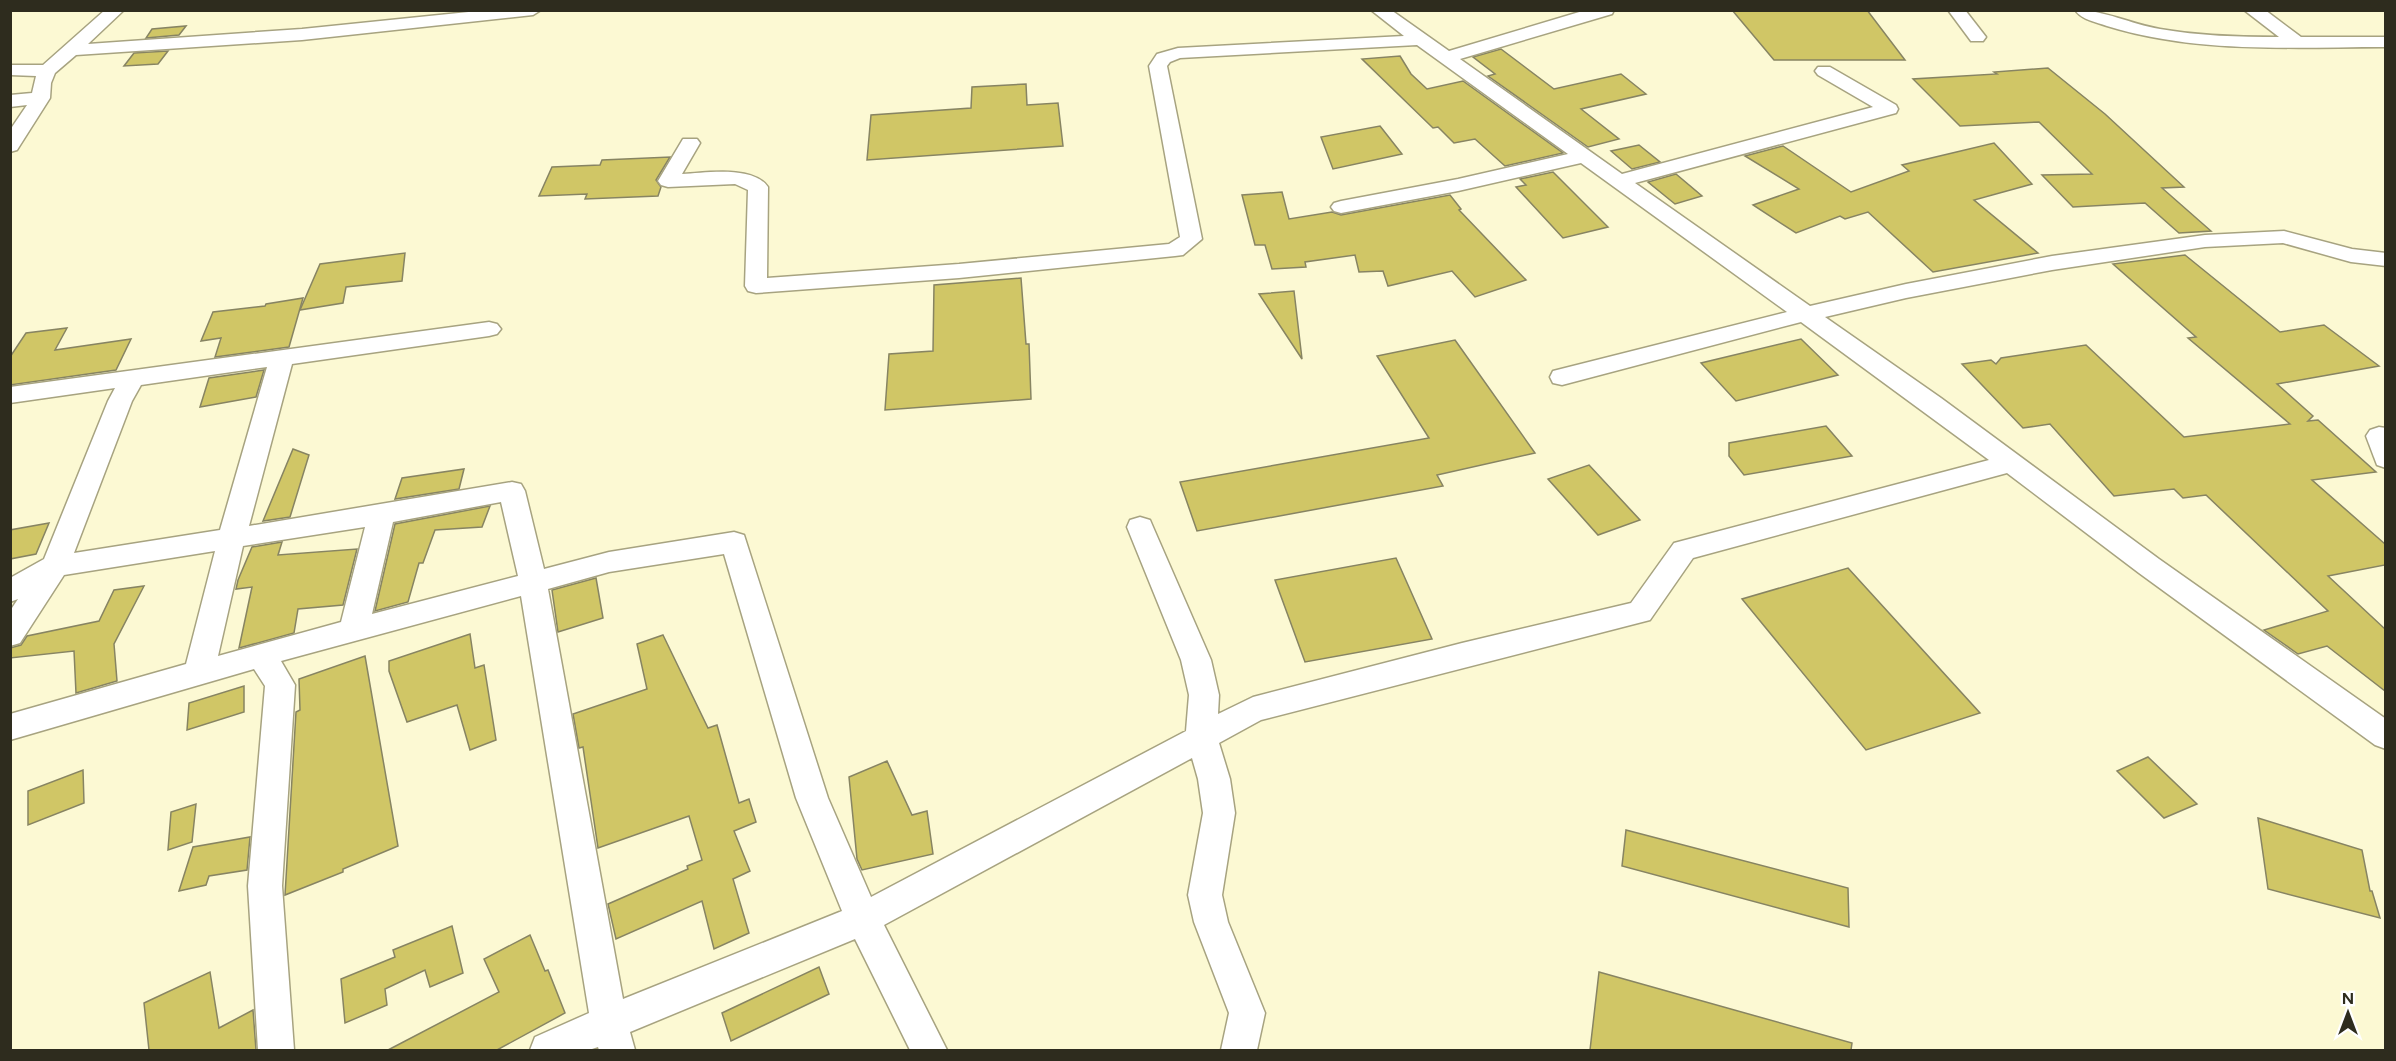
<svg xmlns="http://www.w3.org/2000/svg" width="2396" height="1061" viewBox="0 0 2396 1061" font-family="Figtree,sans-serif">
<style>
.building{fill:#d0c666;stroke:#878462;stroke-width:1.5}
.lines{fill:none;stroke-linecap:round;stroke-linejoin:round}
.minor-casing{stroke:#a7a380;stroke-width:3}
.minor{fill:#fff;fill-rule:evenodd}
</style>
<rect width="100%" height="100%" fill="#fcf9d3"/>
<g class="building">
<polygon points="1732,10 1867,10 1905,60 1774,60"/>
<polygon points="186,26 179,35 146,38 152,29"/>
<polygon points="1501,49 1554,89 1621,74 1646,94 1581,109 1619,139 1588,147 1488,76 1495,74 1473,57"/>
<polygon points="168,51 158,64 124,66 134,53"/>
<polygon points="1400,56 1411,74 1427,89 1463,81 1563,153 1505,166 1475,139 1454,143 1438,127 1433,128 1362,59"/>
<polygon points="2048,68 2105,114 2184,187 2162,188 2211,231 2179,233 2145,203 2073,207 2042,175 2092,174 2039,122 1960,126 1913,79 1997,74 1994,72"/>
<polygon points="1026,84 1027,105 1058,103 1063,146 867,160 871,115 971,108 972,87"/>
<polygon points="1380,126 1402,154 1333,169 1321,137"/>
<polygon points="1994,143 2032,184 1974,200 2038,253 1933,272 1868,212 1845,219 1840,216 1796,233 1753,205 1799,189 1745,156 1783,146 1851,192 1909,171 1902,165"/>
<polygon points="1639,145 1660,162 1632,169 1611,151"/>
<polygon points="670,157 656,180 661,187 658,196 585,199 587,194 539,196 552,167 600,165 602,160"/>
<polygon points="1553,172 1608,227 1563,238 1516,187 1526,185 1520,179"/>
<polygon points="1676,174 1702,196 1675,204 1648,182"/>
<polygon points="1282,192 1289,219 1332,212 1341,215 1450,195 1461,209 1459,210 1526,280 1475,297 1452,271 1388,286 1383,271 1359,272 1355,255 1305,262 1306,267 1272,269 1265,245 1255,245 1242,195"/>
<polygon points="405,253 402,281 346,287 343,303 300,310 320,264"/>
<polygon points="2185,255 2280,332 2324,325 2379,366 2277,384 2313,416 2308,421 2318,420 2376,472 2312,480 2385,544 2385,565 2328,576 2385,629 2385,691 2327,646 2298,654 2264,630 2328,611 2206,495 2183,498 2174,489 2114,496 2050,424 2023,428 1962,364 1991,360 1996,364 2001,358 2086,345 2184,437 2290,424 2188,338 2196,337 2113,264"/>
<polygon points="1021,278 1026,344 1029,344 1031,399 885,410 889,354 933,351 934,285"/>
<polygon points="1294,291 1302,359 1259,294"/>
<polygon points="303,298 289,347 215,357 221,338 201,341 213,312 265,306 266,304"/>
<polygon points="67,328 55,350 131,339 116,370 10,385 10,357 26,333"/>
<polygon points="1801,339 1838,375 1736,401 1701,363"/>
<polygon points="1455,340 1535,453 1437,475 1443,486 1197,531 1180,482 1429,438 1377,356"/>
<polygon points="264,370 256,397 200,407 209,378"/>
<polygon points="1826,426 1852,456 1744,475 1729,456 1729,443"/>
<polygon points="293,449 309,455 290,517 263,521"/>
<polygon points="1589,465 1640,520 1598,535 1548,479"/>
<polygon points="464,469 459,489 395,499 402,478"/>
<polygon points="490,506 482,527 435,530 423,563 419,563 408,602 375,611 395,524"/>
<polygon points="49,523 36,554 10,559 10,530"/>
<polygon points="282,542 278,555 357,549 343,605 298,609 294,633 239,648 252,587 236,589 238,580 252,547"/>
<polygon points="1396,558 1432,639 1305,662 1275,580"/>
<polygon points="1848,568 1980,713 1866,750 1742,599"/>
<polygon points="596,578 603,618 558,632 552,590"/>
<polygon points="144,586 114,644 117,681 76,693 74,651 10,658 10,648 21,645 27,636 99,621 114,590"/>
<polygon points="470,634 475,668 484,665 496,740 470,750 457,705 407,722 389,671 389,661"/>
<polygon points="663,635 708,728 717,725 739,803 749,799 756,822 734,831 750,871 733,879 749,933 714,949 702,901 616,939 608,904 688,869 687,866 702,860 689,816 598,848 583,747 579,748 573,714 647,689 637,644"/>
<polygon points="365,656 398,846 343,869 343,872 285,895 296,712 300,710 299,679"/>
<polygon points="244,686 244,712 187,730 189,703"/>
<polygon points="2148,757 2197,804 2164,818 2117,771"/>
<polygon points="887,761 912,815 927,811 933,854 862,870 857,859 849,777"/>
<polygon points="83,770 84,803 28,825 28,791"/>
<polygon points="196,804 192,842 168,850 171,812"/>
<polygon points="2258,818 2362,850 2370,891 2372,891 2380,918 2268,889"/>
<polygon points="1626,830 1848,888 1849,927 1622,866"/>
<polygon points="250,837 247,870 209,876 206,885 179,891 193,847"/>
<polygon points="452,926 463,973 430,987 425,970 385,989 387,1005 345,1023 341,979 395,957 393,950"/>
<polygon points="530,935 545,971 548,970 565,1013 497,1050 388,1050 499,992 484,959"/>
<polygon points="819,967 829,994 731,1041 722,1013"/>
<polygon points="210,972 219,1028 253,1010 256,1050 149,1050 144,1003"/>
<polygon points="1599,972 1852,1043 1851,1050 1590,1050"/>
</g>
<g class="lines">
<g class="minor-casing">
<g id="minor">
<polygon points="105,10 124,10 88,44 302,29 488,10 541,10 533,15 302,40 76,55 55,73 51,83 50,98 17,150 10,152 10,130 27,105 10,107 10,95 32,93 36,76 10,75 10,65 43,65"/>
<path d="M1371,10H1391L1449,51L1586,10H1614L1612,14L1460,59L1622,174L1873,107L1818,75L1815,71L1818,67H1830L1896,105L1898,109L1896,113L1635,183L1810,306L1906,284L2052,256L2205,235L2284,231L2352,249L2386,253V266L2351,262L2283,243L2205,247L2052,270L1906,298L1825,317L1941,398L2159,559L2386,719V749L2375,745L2139,573L2007,473L1693,558L1650,620L1261,720L1219,743L1230,779L1235,813L1222,895L1228,922L1265,1013L1257,1050H1221L1229,1013L1194,922L1188,895L1203,813L1198,779L1192,758L884,925L947,1050H910L855,939L630,1032L635,1050H599L598,1047L589,1050H530L535,1037L589,1013L521,596L281,661L295,685L282,886L294,1050H258L248,886L265,686L254,669L10,740V714L186,664L215,551L64,575L20,643L10,646V611L18,599L10,602V578L44,559L108,401L115,388L10,403V387L489,322L497,324L501,329L497,334L489,336L292,364L249,526L512,482L521,484L525,491L544,569L609,552L734,532L744,535L828,798L871,897L1186,731L1189,695L1181,660L1127,527L1130,520L1140,517L1150,520L1153,527L1211,660L1219,695L1218,714L1253,697L1462,643L1631,603L1674,543L1989,460L1801,322L1562,385L1553,383L1550,377L1553,371L1787,312L1581,163L1458,191L1341,213L1334,211L1331,207L1334,203L1341,201L1458,179L1568,154L1417,45L1180,58L1170,62L1167,66L1202,239L1183,255L1175,256L959,278L756,293L748,291L745,286L748,190L735,184L668,187L661,185L658,181L683,139H697L700,143L682,174C705,173 753,165 768,187L767,278L959,264L1169,244L1180,237L1149,66L1157,54L1178,48L1404,36ZM267,367L220,530L74,553L132,401L141,385ZM501,502L518,576L372,614L393,522ZM365,527L341,622L218,656L243,546ZM724,554L796,798L842,911L623,999L548,589L609,572Z"/>
<polygon points="1948,10 1965,10 1986,37 1983,41 1971,41"/>
<path d="M2075,10C2105,10 2130,24 2160,29C2199,36 2239,37 2279,37L2244,10H2265L2301,37H2386V47C2292,47 2198,54 2107,26C2096,22 2082,20 2075,10Z"/>
<polygon points="2379,427 2386,428 2386,468 2377,465 2366,436 2370,430"/>
</g>
</g>
<use href="#minor" class="minor"/>
</g>
<rect width="2396" height="1061" fill="none" stroke="#2e2c1e" stroke-width="24"/>
<g transform="translate(2348 1013)" stroke="#ffffff" stroke-width="4.5" paint-order="stroke">
<path d="M0-4.5L10 22L0 15L-10 22Z" fill="#2e2c1e"/>
<text y="-9" font-size="16" font-weight="bold" text-anchor="middle" fill="#2e2c1e">N</text>
</g>
</svg>
